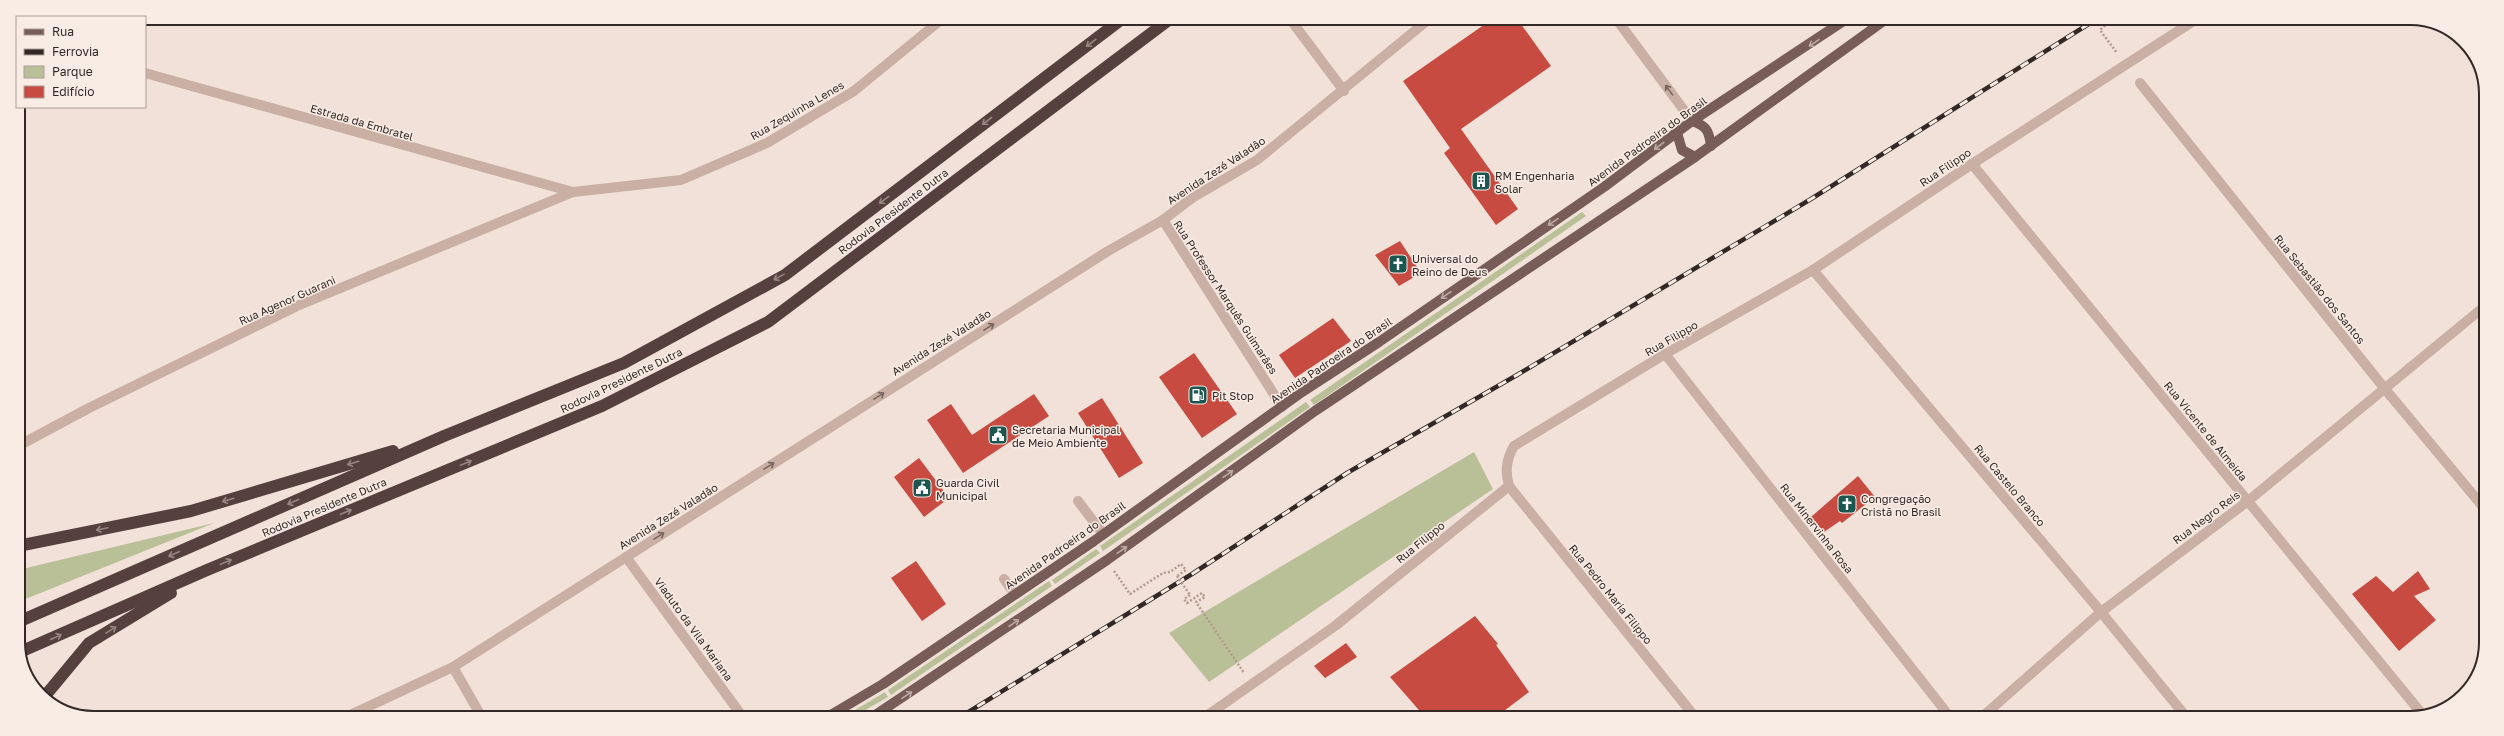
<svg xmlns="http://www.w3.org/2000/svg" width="2504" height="736" viewBox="0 0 2504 736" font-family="'Golos Text',sans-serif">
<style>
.green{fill:#b9c098}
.building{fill:#c74b41}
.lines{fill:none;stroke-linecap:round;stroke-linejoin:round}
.path{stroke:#b5998f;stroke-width:2.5;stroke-dasharray:2 2;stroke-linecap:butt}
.minor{stroke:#c9afa4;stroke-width:10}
.major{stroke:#775c57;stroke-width:10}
.highway{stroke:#55403d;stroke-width:12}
.rail-casing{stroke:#342826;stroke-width:4.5}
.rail{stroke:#f9ece4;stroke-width:3;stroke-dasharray:9;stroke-linecap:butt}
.path-bridge{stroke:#b5998f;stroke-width:2.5;stroke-dasharray:2 2;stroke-linecap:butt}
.oneway{stroke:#978580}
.oneway2{stroke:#beaba5}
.oneway3{stroke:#77655f}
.labels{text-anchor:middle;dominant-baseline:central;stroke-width:3;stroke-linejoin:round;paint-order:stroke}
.street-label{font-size:11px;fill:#342826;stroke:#f9ece4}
.poi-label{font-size:11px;fill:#342826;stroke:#f9ece4;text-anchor:start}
.rim{fill:none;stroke:#342826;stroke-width:2}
</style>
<rect width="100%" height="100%" fill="#f1e1d8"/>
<g class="green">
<polygon points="1582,212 1586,216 1314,405 1310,400"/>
<polygon points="1306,402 1310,407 1103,551 1100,546"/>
<polygon points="1474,452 1493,489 1209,682 1169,633"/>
<polygon points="214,523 18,602 18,570"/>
<polygon points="1096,549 1100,553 1055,584 1052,580"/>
<polygon points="1049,581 1052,586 891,695 888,690"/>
<polygon points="885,692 888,697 855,716 845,716"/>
</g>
<g class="building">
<polygon points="1491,20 1518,20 1551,66 1461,129 1518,209 1496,225 1444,153 1450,148 1403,81"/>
<polygon points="1400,241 1421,273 1399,286 1375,255"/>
<polygon points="1333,318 1351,341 1295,378 1279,355"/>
<polygon points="1194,353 1237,414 1202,438 1159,377"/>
<polygon points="1034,394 1049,416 963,473 927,420 951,404 972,435"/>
<polygon points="1102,398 1143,463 1119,478 1078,413"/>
<polygon points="919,458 949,498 924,517 894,477"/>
<polygon points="1858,476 1875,497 1842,523 1840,521 1824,532 1811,517"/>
<polygon points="916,561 946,604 922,621 891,578"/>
<polygon points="2418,571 2430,589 2414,596 2436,620 2399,651 2352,594 2376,576 2393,592"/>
<polygon points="1475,616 1498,644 1496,645 1529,692 1496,717 1425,717 1390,677"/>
<polygon points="1346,643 1357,657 1325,678 1314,666"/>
</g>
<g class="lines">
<g class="path">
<polyline points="2111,20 2100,30 2117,53"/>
<polyline points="1114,571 1130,594 1163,573 1170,572 1181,564 1186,570 1177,576"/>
<polyline points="1190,595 1184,599 1187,603 1202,593 1205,597 1196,602 1244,673"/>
</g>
<g class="minor">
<polyline points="1290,19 1344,91"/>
<polyline points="1617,20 1692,121"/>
<polyline points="145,73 573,192"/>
<polyline points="2140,83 2385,389 2484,508"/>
<polyline points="1972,164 2422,714"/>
<polyline points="1163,220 1282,407"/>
<polyline points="1813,270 2101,612 2187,718"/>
<polyline points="1665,354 1950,717"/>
<polyline points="18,446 89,408 297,306 573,192 681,180 767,143 854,91 942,19"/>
<polyline points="1078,501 1103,534"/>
<polyline points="626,557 742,716"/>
<polyline points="1004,579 1015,594"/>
<polyline points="453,667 481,716"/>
<polyline points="348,716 453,667 1108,251 1163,220 1192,198 1257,160 1428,20"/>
<polyline points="1205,717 1335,626 1509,486"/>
<path d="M1695,717L1509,486C1505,471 1506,460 1514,446L1665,354L1813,270L1972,164L2195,20"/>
<polyline points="1981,718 2101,612 2248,501 2485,306"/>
</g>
<g class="major">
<path d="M1692,121C1707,126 1709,131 1711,146"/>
<polyline points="1677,133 1682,150 1695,157"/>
<polyline points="829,716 883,684 1094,541 1302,392 1379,342 1604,187 1692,121 1845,20"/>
<polyline points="874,716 1107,560 1315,411 1695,157 1885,20"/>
</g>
<g class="highway">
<polyline points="18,546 191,511 393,451"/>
<polyline points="18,622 444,436 624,363 785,275 1122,19"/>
<polyline points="20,652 207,570 602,406 768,322 1170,19"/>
<polyline points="45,696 89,643 171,593"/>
</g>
<g class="rail-casing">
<polyline id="rail" points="962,716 1192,574 1347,473 1517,375 1811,199 2095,20"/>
</g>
<use href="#rail" class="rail"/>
<polyline class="path-bridge" points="1177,576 1190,595"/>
</g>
<defs><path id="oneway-shaft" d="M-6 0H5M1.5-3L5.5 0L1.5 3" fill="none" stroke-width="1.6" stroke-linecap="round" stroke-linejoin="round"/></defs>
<g class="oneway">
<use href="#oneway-shaft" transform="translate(1091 43) rotate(143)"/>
<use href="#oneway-shaft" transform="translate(987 121) rotate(143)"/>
<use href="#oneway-shaft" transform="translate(884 200) rotate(143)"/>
<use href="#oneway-shaft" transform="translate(779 277) rotate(151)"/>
<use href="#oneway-shaft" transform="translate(353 463) rotate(163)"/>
<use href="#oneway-shaft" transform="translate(466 463) rotate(-23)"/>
<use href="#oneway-shaft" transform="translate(228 500) rotate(164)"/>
<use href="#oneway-shaft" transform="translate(293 502) rotate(156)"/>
<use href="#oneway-shaft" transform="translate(346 512) rotate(-23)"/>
<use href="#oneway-shaft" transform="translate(102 529) rotate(168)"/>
<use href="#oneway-shaft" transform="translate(174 554) rotate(156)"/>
<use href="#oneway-shaft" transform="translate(226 562) rotate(-23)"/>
<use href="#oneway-shaft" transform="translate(111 630) rotate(-32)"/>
<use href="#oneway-shaft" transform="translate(56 637) rotate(-24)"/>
</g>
<g class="oneway2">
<use href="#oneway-shaft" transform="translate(1814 43) rotate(146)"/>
<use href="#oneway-shaft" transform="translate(1659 146) rotate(143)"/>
<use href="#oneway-shaft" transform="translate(1553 222) rotate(146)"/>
<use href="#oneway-shaft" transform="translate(1446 295) rotate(145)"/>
<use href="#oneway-shaft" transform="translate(1228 474) rotate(-35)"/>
<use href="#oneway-shaft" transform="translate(1122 550) rotate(-35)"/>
<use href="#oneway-shaft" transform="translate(1014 623) rotate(-34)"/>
<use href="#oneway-shaft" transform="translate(907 695) rotate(-34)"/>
</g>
<g class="oneway3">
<use href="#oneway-shaft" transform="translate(1669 90) rotate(-126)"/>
<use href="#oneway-shaft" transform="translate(989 327) rotate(-32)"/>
<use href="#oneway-shaft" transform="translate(879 396) rotate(-32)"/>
<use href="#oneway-shaft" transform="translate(769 466) rotate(-32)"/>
<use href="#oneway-shaft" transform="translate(659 536) rotate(-32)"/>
</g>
<defs>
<g id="building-square" transform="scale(1)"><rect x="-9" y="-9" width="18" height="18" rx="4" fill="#1b5650" stroke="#f9ece4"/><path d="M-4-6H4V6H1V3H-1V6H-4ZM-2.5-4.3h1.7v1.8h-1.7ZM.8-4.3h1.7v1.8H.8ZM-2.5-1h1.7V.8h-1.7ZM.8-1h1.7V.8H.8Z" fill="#fff"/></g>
<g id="church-square" transform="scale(1)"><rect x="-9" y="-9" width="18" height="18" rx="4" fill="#1b5650" stroke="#f9ece4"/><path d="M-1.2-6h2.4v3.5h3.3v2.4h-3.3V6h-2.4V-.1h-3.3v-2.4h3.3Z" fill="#fff"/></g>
<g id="fuel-square" transform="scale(1)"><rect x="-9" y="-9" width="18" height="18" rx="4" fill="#1b5650" stroke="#f9ece4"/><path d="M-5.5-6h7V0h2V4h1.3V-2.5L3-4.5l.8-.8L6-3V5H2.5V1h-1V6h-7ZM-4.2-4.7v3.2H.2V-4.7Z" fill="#fff"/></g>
<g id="civic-square" transform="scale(1)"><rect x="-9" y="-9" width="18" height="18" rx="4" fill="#1b5650" stroke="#f9ece4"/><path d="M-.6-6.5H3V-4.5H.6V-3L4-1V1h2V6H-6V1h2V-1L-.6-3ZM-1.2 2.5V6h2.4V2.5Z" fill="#fff"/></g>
</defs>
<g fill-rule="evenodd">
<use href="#building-square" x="1481" y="181"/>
<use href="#church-square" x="1398" y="264"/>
<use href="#fuel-square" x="1198" y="395"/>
<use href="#civic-square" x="998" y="435"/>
<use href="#civic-square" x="922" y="488"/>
<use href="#church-square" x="1847" y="504"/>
</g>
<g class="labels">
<g class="street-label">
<text transform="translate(797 110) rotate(-30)">Rua Zequinha Lenes</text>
<text transform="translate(362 122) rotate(16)">Estrada da Embratel</text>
<text transform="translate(1647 141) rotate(-36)">Avenida Padroeira do Brasil</text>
<text transform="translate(1945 167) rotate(-34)">Rua Filippo</text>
<text transform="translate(1216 170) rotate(-33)">Avenida Zezé Valadão</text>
<text transform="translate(893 211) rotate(-37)">Rodovia Presidente Dutra</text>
<text transform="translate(2320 289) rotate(51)">Rua Sebastião dos Santos</text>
<text transform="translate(1226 297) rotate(57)">Rua Professor Marquês Guimarães</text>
<text transform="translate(287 300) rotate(-24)">Rua Agenor Guarani</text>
<text transform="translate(1671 338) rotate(-30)">Rua Filippo</text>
<text transform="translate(941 342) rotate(-32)">Avenida Zezé Valadão</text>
<text transform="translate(1331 360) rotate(-34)">Avenida Padroeira do Brasil</text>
<text transform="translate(621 380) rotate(-26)">Rodovia Presidente Dutra</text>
<text transform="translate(2206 431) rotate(51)">Rua Vicente de Almeida</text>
<text transform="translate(2010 485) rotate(50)">Rua Castelo Branco</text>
<text transform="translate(324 507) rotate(-23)">Rodovia Presidente Dutra</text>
<text transform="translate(668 516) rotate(-32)">Avenida Zezé Valadão</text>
<text transform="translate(2206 517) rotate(-37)">Rua Negro Reis</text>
<text transform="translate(1817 528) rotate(52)">Rua Minervinha Rosa</text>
<text transform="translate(1420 542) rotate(-39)">Rua Filippo</text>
<text transform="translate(1065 545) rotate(-35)">Avenida Padroeira do Brasil</text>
<text transform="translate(1611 594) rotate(51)">Rua Pedro Maria Filippo</text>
<text transform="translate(694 629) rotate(54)">Viaduto da Vila Mariana</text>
</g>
<g class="poi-label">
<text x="1495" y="175">RM Engenharia<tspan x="1495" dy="13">Solar</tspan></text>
<text x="1412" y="258">Universal do<tspan x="1412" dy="13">Reino de Deus</tspan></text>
<text x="1212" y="395">Pit Stop</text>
<text x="1012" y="429">Secretaria Municipal<tspan x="1012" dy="13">de Meio Ambiente</tspan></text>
<text x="936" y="482">Guarda Civil<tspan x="936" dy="13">Municipal</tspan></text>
<text x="1861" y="498">Congregação<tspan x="1861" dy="13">Cristã no Brasil</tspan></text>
</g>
</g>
<path d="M0 0H2504V736H0ZM94 25H2410A69 69 0 0 1 2479 94V642A69 69 0 0 1 2410 711H94A69 69 0 0 1 25 642V94A69 69 0 0 1 94 25Z" fill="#f9ece4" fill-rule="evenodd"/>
<path class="rim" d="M94 25H2410A69 69 0 0 1 2479 94V642A69 69 0 0 1 2410 711H94A69 69 0 0 1 25 642V94A69 69 0 0 1 94 25Z"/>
<rect x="16" y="16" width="130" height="92" fill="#f9ece4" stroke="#aa9e98"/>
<rect x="24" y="29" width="20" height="6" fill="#775c57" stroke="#aa9e98"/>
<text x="52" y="36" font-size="12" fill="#342826">Rua</text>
<rect x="24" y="49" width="20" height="6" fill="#342826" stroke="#aa9e98"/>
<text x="52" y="56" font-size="12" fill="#342826">Ferrovia</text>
<rect x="24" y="66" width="20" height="12" fill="#b9c098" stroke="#aa9e98"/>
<text x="52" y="76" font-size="12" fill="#342826">Parque</text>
<rect x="24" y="86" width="20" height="12" fill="#c74b41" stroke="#aa9e98"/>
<text x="52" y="96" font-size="12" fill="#342826">Edifício</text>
</svg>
